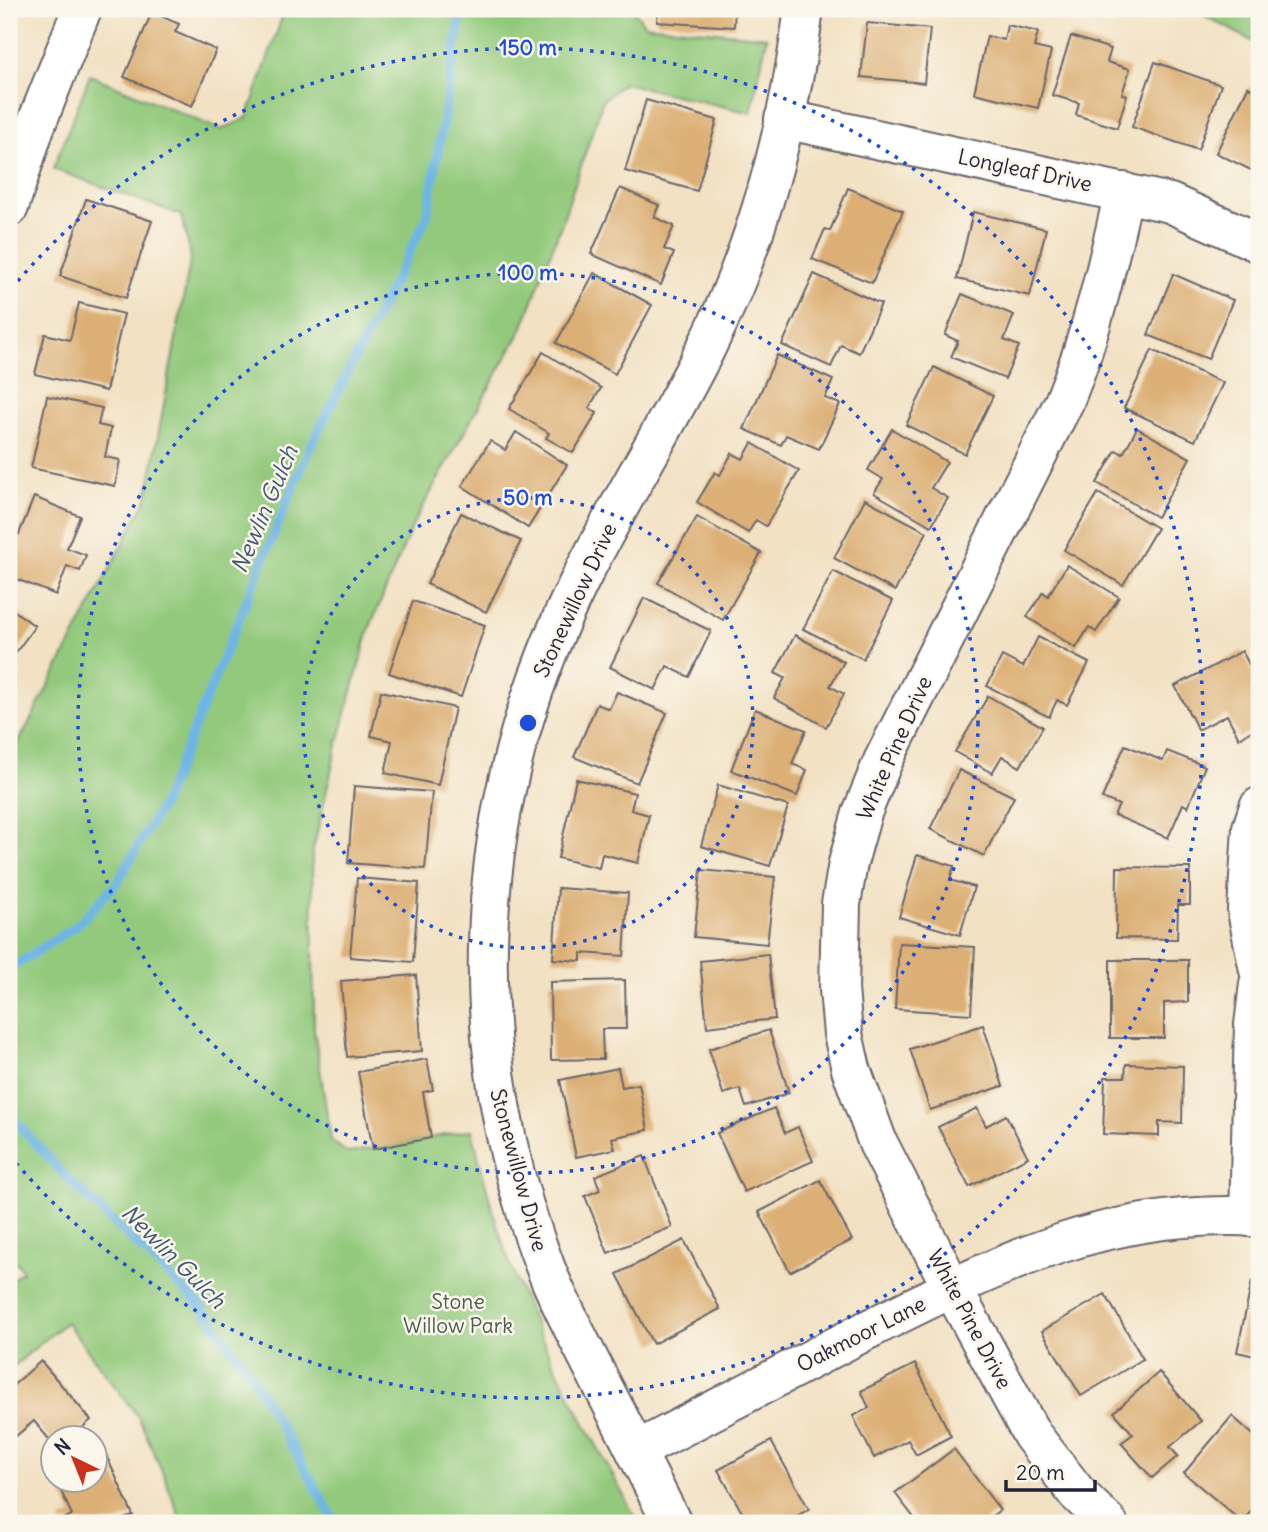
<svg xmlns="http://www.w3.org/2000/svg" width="1268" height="1532" viewBox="0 0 1268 1532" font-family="Delius,sans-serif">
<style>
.green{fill:#92c97c;stroke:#5a765c;stroke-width:2}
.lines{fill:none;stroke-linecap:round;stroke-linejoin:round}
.stream{stroke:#6eb5e5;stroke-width:9}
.building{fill:#dbaf74}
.minor-casing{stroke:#6b656b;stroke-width:42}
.minor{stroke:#fff;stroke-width:38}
.ring{fill:none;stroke:#1d4ed8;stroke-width:3.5;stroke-dasharray:3.5 7}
.labels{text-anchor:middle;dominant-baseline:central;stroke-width:5;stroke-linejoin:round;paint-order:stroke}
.street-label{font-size:21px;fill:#22223b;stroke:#fbf7ec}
.park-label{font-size:21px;fill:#495c52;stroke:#fbf7ec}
.water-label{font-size:23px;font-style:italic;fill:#3d5576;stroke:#fbf7ec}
.centre{fill:#1d4ed8;stroke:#fbf7ec;stroke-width:3.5}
.ring-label{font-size:21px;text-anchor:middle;font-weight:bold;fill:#1d4ed8;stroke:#fbf7ec;stroke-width:5;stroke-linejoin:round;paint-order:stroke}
</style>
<rect width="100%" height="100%" fill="#fbf7ec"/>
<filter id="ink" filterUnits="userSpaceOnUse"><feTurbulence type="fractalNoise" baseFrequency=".0143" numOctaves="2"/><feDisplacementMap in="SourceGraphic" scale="14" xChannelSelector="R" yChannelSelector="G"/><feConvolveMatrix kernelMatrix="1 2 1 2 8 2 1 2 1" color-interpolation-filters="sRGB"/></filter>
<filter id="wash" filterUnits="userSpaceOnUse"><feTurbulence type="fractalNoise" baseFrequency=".00686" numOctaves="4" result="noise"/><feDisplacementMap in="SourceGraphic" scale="28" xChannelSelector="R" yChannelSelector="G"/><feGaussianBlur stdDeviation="1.57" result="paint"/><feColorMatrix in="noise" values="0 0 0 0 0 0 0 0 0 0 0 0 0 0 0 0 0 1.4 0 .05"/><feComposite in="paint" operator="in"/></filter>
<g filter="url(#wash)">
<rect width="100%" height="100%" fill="#f2e1c3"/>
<g class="green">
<path d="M285,9H633L645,25L767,37L751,113L624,83L603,100L560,228L522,329L413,524L369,629L337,746L312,854L314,1030L331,1141L348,1153L472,1130C483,1177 495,1223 512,1269C545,1357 595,1440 638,1523H182L165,1478L139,1418L66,1322L9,1370V1282L23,1271L9,1253V761L147,498L191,256L181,215L53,169L90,75L221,130L247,118Z"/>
<polygon points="1193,9 1259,9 1259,45"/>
</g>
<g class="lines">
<g class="stream">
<polyline points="9,972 13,967 77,925 117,883 164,801 310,447 427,217 462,9"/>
<polyline points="9,1104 17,1123 65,1176 201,1306 250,1373 336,1523"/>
</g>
</g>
<g id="blocks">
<g class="building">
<polygon points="658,9 735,9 734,27 657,22"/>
<polygon points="152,12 179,24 175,32 216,50 192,106 124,77"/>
<polygon points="867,23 930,29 924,83 861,77"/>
<polygon points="1007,25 1038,32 1034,47 1051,51 1038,108 974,93 987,36 1004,40"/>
<polygon points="1071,36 1111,49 1107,62 1130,69 1122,94 1127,95 1117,128 1076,115 1079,103 1052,95"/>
<polygon points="1155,62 1221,85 1198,150 1132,127"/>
<polygon points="1248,87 1259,93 1259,174 1216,153"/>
<polygon points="646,100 717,120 697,191 625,171"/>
<polygon points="620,188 659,205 654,217 674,226 664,249 674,253 661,285 591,254"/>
<polygon points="848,188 903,211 872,283 812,259 825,229 830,231"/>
<polygon points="86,199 152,221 126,298 60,276"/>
<polygon points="973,212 1046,229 1030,296 957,279"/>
<polygon points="594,273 652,305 615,374 556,343"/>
<polygon points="814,274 881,304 859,353 841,345 831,367 782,345"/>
<polygon points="1173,274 1233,300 1208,359 1148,335"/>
<polygon points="962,294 1014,315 1004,340 1019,346 1005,379 951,357 958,341 945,335"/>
<polygon points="79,303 124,314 106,391 35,374 45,334 70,340"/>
<polygon points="1152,350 1223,383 1195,441 1124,408"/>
<polygon points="543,352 601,388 589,408 597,413 573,453 546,438 549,433 509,409"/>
<polygon points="777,355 833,380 825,398 840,404 819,449 786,435 781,445 744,429"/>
<polygon points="934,367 993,396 965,454 906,425"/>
<polygon points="47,396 102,408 98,425 111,428 105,457 120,460 115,486 31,468"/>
<polygon points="1137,428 1190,458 1157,517 1097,483 1116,450 1123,454"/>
<polygon points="892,429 947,462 931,488 948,498 931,526 874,493 883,479 868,470"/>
<polygon points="516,432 567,465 528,528 462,486 490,441 505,450"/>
<polygon points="752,443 799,471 766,526 756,520 748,533 697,502 715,472 720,475 732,453 743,459"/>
<polygon points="1098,493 1157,528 1123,585 1064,550"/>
<polygon points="34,497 80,516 67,548 86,555 80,571 67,566 56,595 9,576 9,529 19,534"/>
<polygon points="865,499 927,532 895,591 834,558"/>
<polygon points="461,513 521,541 486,612 427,584"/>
<polygon points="697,517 761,553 723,620 658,583"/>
<polygon points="1067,565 1119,597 1096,632 1089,627 1076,648 1027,617 1043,592 1048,596"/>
<polygon points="833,571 893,601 863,659 803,629"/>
<polygon points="644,598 711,631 689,677 667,666 655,690 610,667"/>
<polygon points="413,601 485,625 461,697 389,673"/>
<polygon points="9,607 35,626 9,662"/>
<polygon points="795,635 844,662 830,686 844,694 826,727 774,698 785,678 775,673"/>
<polygon points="1038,637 1089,663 1067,705 1057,700 1049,717 987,686 1002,656 1023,667"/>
<polygon points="1242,651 1259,683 1259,727 1239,738 1227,715 1198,730 1175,686"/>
<polygon points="381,691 455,708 438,785 385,773 392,741 371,736"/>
<polygon points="617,692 667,713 637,783 574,757 597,704 609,709"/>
<polygon points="988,696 1043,727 1020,767 1002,756 992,773 955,752"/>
<polygon points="755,709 806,730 792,764 807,770 797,796 731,770"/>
<polygon points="1125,745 1163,761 1167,751 1205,766 1188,807 1183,804 1168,838 1114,815 1119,805 1102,798"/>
<polygon points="959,770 1014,797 984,856 930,829"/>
<polygon points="576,779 635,793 631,810 649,815 638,863 602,854 599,868 558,858"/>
<polygon points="718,785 788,806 770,866 701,846"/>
<polygon points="354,786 432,792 425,869 348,863"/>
<polygon points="917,855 954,866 950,880 974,887 960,935 899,917"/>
<polygon points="1117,867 1190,868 1190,905 1178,905 1177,939 1116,938"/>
<polygon points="701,870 775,877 767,944 694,937"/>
<polygon points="357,878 419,883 413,962 350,957"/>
<polygon points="558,888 628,893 624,956 581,953 581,961 553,959"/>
<polygon points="899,943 975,947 971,1014 895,1009"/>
<polygon points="768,954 775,1019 707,1027 700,961"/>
<polygon points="1110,960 1188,960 1188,1002 1164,1003 1164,1038 1110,1038"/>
<polygon points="416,975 422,1051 347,1057 341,981"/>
<polygon points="625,980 626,1029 602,1029 603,1059 551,1060 550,982"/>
<polygon points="983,1025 1003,1086 930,1110 910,1049"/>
<polygon points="769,1030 789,1093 746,1107 740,1089 723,1094 709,1049"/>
<polygon points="427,1059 433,1090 423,1092 431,1138 373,1149 358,1072"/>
<polygon points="1126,1064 1183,1066 1182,1123 1159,1122 1159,1136 1103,1134 1105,1077 1125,1077"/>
<polygon points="618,1068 622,1087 639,1084 648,1130 612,1138 615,1149 576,1157 560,1080"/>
<polygon points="774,1108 785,1133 798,1127 813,1161 744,1192 717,1133"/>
<polygon points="977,1108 986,1126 1006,1115 1028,1157 969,1187 938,1127"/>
<polygon points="644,1156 672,1227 608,1253 585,1196 600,1190 595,1176"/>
<polygon points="820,1180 852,1240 790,1272 759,1212"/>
<polygon points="684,1240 720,1309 653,1344 617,1274"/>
<polygon points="1252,1281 1259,1283 1259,1357 1237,1352"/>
<polygon points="1105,1294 1143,1359 1081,1396 1042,1331"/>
<polygon points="41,1361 91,1420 71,1438 52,1438 52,1443 34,1421 16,1436 9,1428 9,1389"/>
<polygon points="915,1364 951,1436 916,1455 908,1440 874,1458 853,1416 869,1408 861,1391"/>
<polygon points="1159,1372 1201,1421 1170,1447 1178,1456 1152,1478 1121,1443 1133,1434 1114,1412"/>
<polygon points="1232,1416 1259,1440 1259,1502 1242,1522 1184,1473"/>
<polygon points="771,1441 809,1509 784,1523 748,1523 718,1470"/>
<polygon points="954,1449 1000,1510 982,1523 918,1523 895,1493"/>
<polygon points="106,1455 133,1515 115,1523 62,1523 61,1520 72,1515 56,1480 94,1480 94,1461"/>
</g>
</g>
</g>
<g filter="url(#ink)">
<use href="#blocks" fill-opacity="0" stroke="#6b656b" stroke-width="2"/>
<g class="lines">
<g class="minor-casing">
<g id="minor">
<polyline points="784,119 1170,203 1259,243"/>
<polyline points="9,207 35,127 82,9"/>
<polyline points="1259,807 1252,828 1247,911 1259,970"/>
<polyline points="1249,1217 1254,1025 1259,984"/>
<path d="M636,1451C713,1410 790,1370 867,1330C999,1264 1106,1208 1259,1217"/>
<path d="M672,1523C648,1475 624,1427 599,1379C581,1343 561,1307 546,1269C457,1040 471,797 581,578C620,501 666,427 705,350C758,244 789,126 804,9"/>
<path d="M1108,1523L1077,1493L1032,1435L952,1288L878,1143L851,1069L843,1034L839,989L841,904L848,863L862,813L883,761L1064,402C1092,334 1108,263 1124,192"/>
</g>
</g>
<use href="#minor" class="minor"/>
</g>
</g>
<g class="ring">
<circle cx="528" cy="723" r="225"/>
<circle cx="528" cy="723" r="450"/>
<path d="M11 289A675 675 0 1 1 11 1157"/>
</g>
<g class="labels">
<g class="street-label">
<text transform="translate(1025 170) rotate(12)">Longleaf Drive</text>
<text transform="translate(575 600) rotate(-65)">Stonewillow Drive</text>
<text transform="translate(894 748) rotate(-66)">White Pine Drive</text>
<text transform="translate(519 1170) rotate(75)">Stonewillow Drive</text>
<text transform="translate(970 1319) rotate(62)">White Pine Drive</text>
<text transform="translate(861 1334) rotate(-27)">Oakmoor Lane</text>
</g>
<g class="park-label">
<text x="458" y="1301">Stone<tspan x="458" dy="24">Willow Park</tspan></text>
</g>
<g class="water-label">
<text transform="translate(264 509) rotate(-67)">Newlin Gulch</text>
<text transform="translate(174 1256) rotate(45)">Newlin Gulch</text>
</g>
</g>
<circle cx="528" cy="723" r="10" class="centre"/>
<g class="ring-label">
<text x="528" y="55">150 m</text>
<text x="528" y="280">100 m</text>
<text x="528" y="505">50 m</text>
</g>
<rect width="1268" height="1532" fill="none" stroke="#fbf7ec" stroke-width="35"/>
<g transform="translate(74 1459) rotate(317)"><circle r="33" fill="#fbf7ec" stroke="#a4a2a5" stroke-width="2"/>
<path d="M0-5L12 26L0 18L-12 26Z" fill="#c8321e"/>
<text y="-10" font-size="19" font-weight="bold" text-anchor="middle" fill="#22223b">N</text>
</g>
<path d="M1006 1480v10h89v-10" fill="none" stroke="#22223b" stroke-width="3.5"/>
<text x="1016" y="1480" font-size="21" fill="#22223b" stroke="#fbf7ec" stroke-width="5" paint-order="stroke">20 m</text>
</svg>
